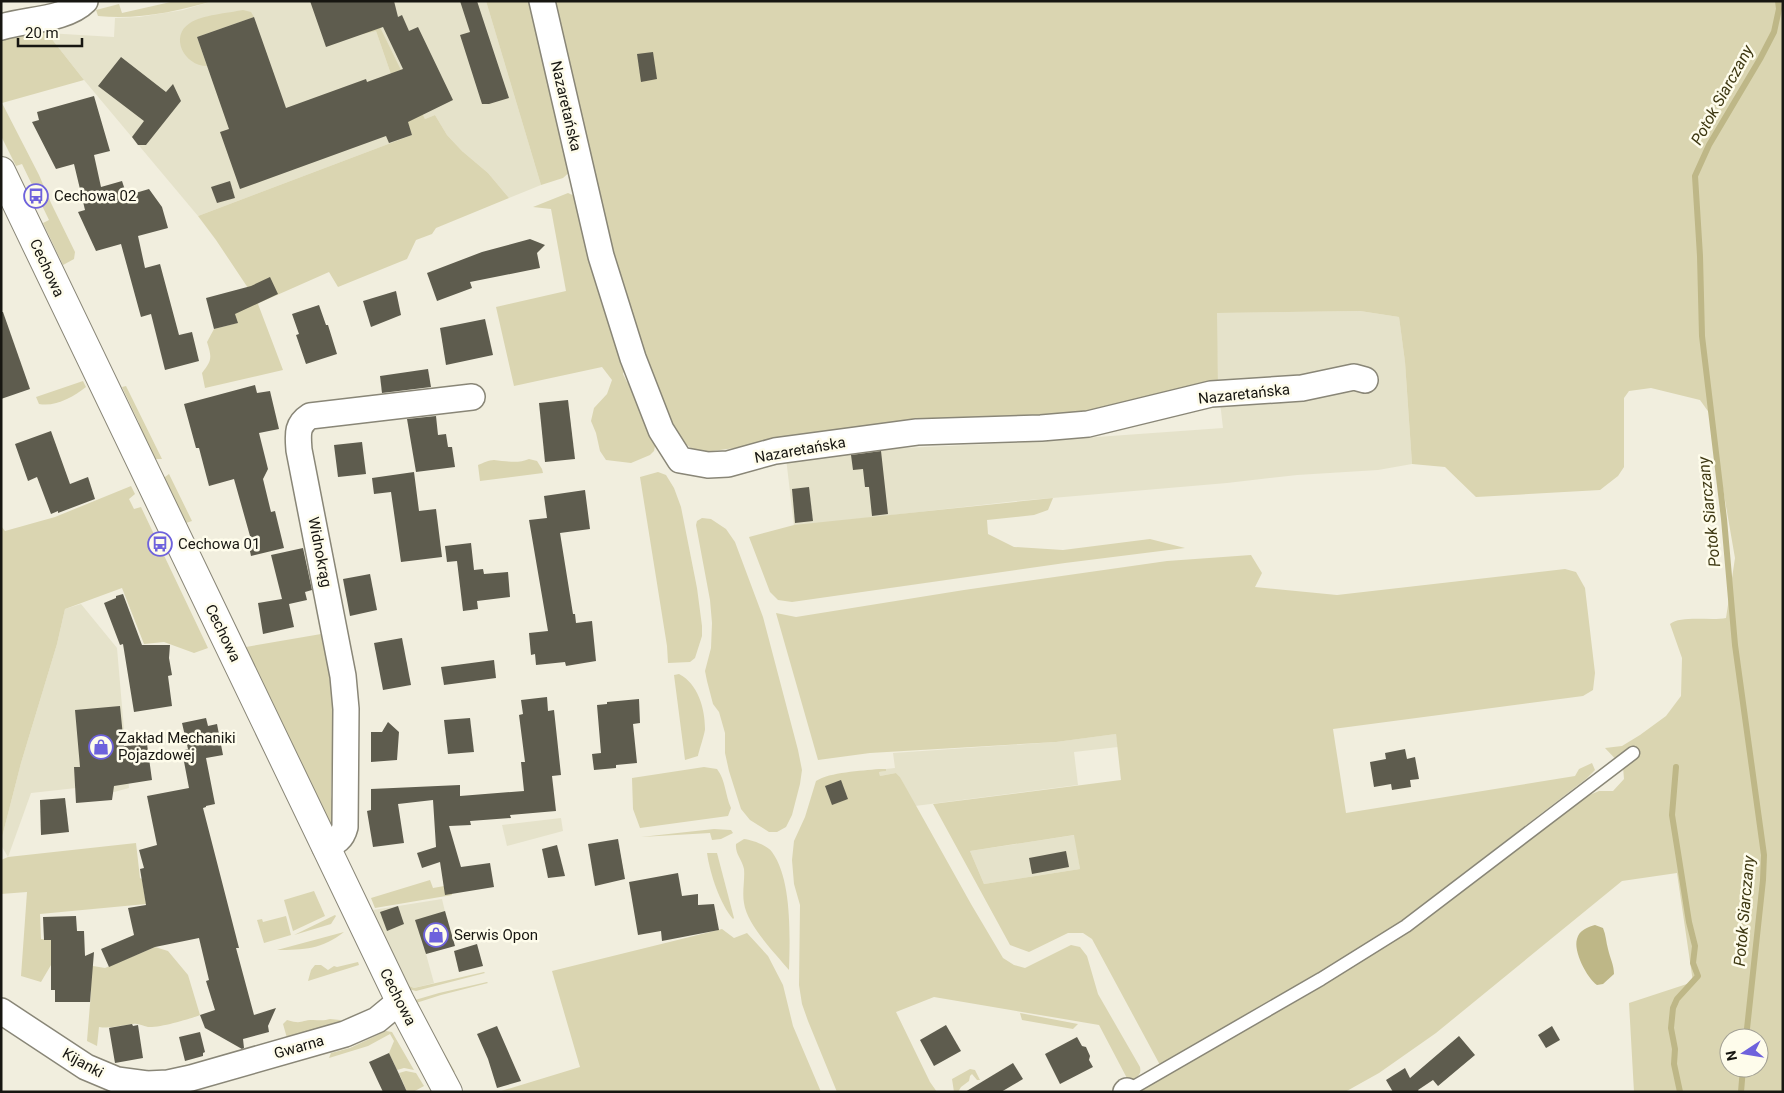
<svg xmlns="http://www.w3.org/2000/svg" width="1784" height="1093" viewBox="0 0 1784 1093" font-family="Roboto,sans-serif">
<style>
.built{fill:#e5e2ca}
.green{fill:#dad5b1;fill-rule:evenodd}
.water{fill:#beb787}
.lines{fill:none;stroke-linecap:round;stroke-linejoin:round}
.stream{stroke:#beb787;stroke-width:6}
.building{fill:#5e5c4e}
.lane-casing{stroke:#898677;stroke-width:15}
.street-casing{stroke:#898677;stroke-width:28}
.secondary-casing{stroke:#898677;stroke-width:30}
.lane{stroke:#fff;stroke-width:12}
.street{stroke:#fff;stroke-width:25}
.secondary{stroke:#fff;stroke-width:28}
.labels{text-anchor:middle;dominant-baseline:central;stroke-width:5;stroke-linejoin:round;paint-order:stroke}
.street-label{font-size:15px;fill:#171611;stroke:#fefceb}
.poi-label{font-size:15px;fill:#171611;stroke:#fefceb;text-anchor:start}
.water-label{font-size:16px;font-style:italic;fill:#3d3711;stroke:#fefceb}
</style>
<rect width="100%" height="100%" fill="#f1eede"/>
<g class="built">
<polygon points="213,1 350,1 376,31 412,135 198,216 84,80 47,33 114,37 115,18 139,17 183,10"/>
<polygon points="367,1 486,1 541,185 509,198 488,173 462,151 447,135 435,115 425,119"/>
<polygon points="1360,311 1399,317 1405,362 1412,464 1378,470 1297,475 1227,483 1017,501 794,526 786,458 882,449 1012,443 1223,428 1218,385 1216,313"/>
<polygon points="81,604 117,648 129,788 114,792 95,794 76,788 31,793 8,857 1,845 1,841 21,763 57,644 65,609"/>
<polygon points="1116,734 1118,747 1074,752 1078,785 915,806 900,777 896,773 880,776 879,772 886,771 886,769 895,768 893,753 1056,742"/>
<polygon points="561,818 563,831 507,846 502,825"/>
<polygon points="1075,835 1080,869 984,884 970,851"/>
<polygon points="442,899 453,946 426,954 434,983 414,988 407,985 373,914 373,910"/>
</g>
<g class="green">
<path d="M175,1H213C175,12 137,20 98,16L96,10L119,4L122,13Z"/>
<path d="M350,1L380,27L425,119L435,115L447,135L462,151L488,173L509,198L436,228L432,234L416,240L407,259L338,287L329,272L259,303L258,304L283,370L205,388L202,373C212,360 212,358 207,342L214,329L237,323L234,310L258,303L216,240L198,216L412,135L376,31L363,34Z"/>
<polygon points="486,1 537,1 573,169 563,178 541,185"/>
<path d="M546,1H1783V1092H1634L1629,1003L1693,982L1677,873L1622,881L1436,1033L1379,1073L1345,1092H1138L1312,992L1407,933L1580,799L1599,791H1613L1624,779L1623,767L1605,748L1622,746L1640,735L1666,716L1681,696L1682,658L1670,624C1681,615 1711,621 1726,618L1735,558L1710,414L1700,400L1651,388L1629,391L1624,398V467L1618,476L1600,490L1476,497L1445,467L1412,464L1405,362L1399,317L1360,311L1217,313L1218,385L1118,410L846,433L705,452L691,448L679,439L644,364L597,201ZM1729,1038H1759V1068H1729Z"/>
<path d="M243,10L251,12L254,17L197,37L207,66C184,66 169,36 190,23C202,15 228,13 243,10Z"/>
<polygon points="49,30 47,33 84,80 2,103 39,175 51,203 75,252 74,259 63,265 43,223 49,220 22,164 16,166 1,136 1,40 14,37 14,34"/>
<polygon points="568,193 579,198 627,359 623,374 627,382 639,390 656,441 654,451 650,455 631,463 606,460 600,451 596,433 591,421 594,408 607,394 612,380 602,367 514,386 496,307 566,291 551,209 533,207"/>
<path d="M83,381L86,387C73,397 56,407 39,404L36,397Z"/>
<polygon points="126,386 162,459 152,459 135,425 139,423 122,387"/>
<path d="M529,459L537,461L542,469L543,473L480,481L478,465C483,463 489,460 494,460C505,461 518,464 529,459Z"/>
<polygon points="658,472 666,475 674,488 681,507 697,588 702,626 702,636 695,658 690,662 668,663 667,646 640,477"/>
<polygon points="169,474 192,521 186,523 203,559 200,559 161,480"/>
<polygon points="131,486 135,494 129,499 134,509 141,507 208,648 194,653 164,642 144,644 122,588 65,609 57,644 21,763 1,841 1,526 5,531 55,517"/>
<polygon points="292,497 307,513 335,667 331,796 333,804 336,811 333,824 331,826 229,619 232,618 246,647 327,633 306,514"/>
<polygon points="1053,498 1048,510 1034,515 987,520 988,534 1014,547 1063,550 1150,539 1185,548 1065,563 792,602 778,600 770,592 749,537 794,525"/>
<polygon points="702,518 711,519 726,529 735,542 763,617 798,750 802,770 800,784 792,815 786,827 777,832 769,832 750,820 741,809 729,771 725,753 725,733 719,712 713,704 707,681 705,671 711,648 712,623 710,600 696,525 697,521"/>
<path d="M1251,555L1262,573L1255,587L1337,595L1565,569L1576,572L1585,588L1595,673L1593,690L1583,696L1333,729L1346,813L1575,776L1579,769L1592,763L1595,770L1586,779L1399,923L1310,978L1160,1065L1092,939L1083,933H1068L1029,952L1010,945L933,804L1121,780L1116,734L1056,742L870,753L818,760L776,613L796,617L964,590L1167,561ZM1074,835L1080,869L984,884L970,851Z"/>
<path d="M679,674C698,684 705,708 705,729C705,733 699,751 698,756L685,760L674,675Z"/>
<path d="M704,767L717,769C726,781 725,795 731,808L728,816L640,828L633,809L632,778Z"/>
<path d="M879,769H886V771L879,772L880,776L896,773L900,777L971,904L1003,958L1014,965L1025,968L1071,945L1080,947L1087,956L1098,994L1140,1067C1142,1076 1136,1077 1129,1082L1099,1025L934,997L896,1012L930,1082L937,1092H837L808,1021L802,1004L799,985L800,905L794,884L792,860L794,841L805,817L816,781C830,772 861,771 879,769Z"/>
<polygon points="714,829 731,830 733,833 721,839 712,840 710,833 641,837"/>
<path d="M744,839C752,840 767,845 772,852C792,879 790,937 789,970C775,953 747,925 744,903C742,892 745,880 744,869C742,859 735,854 736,844Z"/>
<polygon points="136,843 140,878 142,879 146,904 40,914 41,939 51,940 51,965 41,982 21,976 27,892 1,894 1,860 8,857"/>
<path d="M707,853H717L734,918L733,919C720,904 710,874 707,853Z"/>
<polygon points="430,880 433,888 450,885 452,895 375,908 371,898"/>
<polygon points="314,891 325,916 293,931 284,900"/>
<polygon points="335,915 336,916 331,924 294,935"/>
<polygon points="286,916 291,935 264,943 257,920 262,919 263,922"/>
<polygon points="722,929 734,938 747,933 768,956 783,985 793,1026 821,1092 498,1092 580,1067 552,971"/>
<path d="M344,932C322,949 304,950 277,950Z"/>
<path d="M155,947L168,951L188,975L200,1015C190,1019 159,1028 148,1027C142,1026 139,1023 133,1024C121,1025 111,1029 99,1027L97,1046L87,1041L91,992L83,968L93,966L105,968Z"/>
<polygon points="358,962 359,965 308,981 311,970 315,965 321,965 328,970 334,966 337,967"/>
<polygon points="484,972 485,973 416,991 408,989 407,985 414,988"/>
<polygon points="487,982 488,983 441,995 416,1003 455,1072 451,1072 415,1006 415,1000 439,993"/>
<polygon points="1020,1013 1078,1024 1073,1029 1022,1020"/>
<path d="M330,1019L340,1020L344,1023L287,1038L283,1024L287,1020C303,1025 300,1020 313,1020C319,1020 324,1021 330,1019Z"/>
<polygon points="386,1031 392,1032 414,1070 404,1068 397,1070 389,1053 394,1041 390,1034 368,1046 329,1058 331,1053 350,1048"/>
<polygon points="970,1069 975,1070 980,1080 977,1080 972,1074 970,1076 969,1081 961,1087 958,1092 954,1092 952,1079"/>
<polygon points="406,1071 416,1073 424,1086 413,1092 407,1092 399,1073"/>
</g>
<path class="water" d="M1595,925L1603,928C1606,935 1606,942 1608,949C1610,958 1614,965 1614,974L1603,984L1597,985C1587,978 1573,951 1577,939C1579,930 1588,927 1595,925Z"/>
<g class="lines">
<g class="stream">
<polyline points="1676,767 1672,815 1689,922 1695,946 1693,963 1698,976 1677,999 1673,1008 1671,1028 1675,1049 1674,1064 1680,1092"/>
<polyline points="1746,1038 1763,880 1764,855 1735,645 1724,519 1702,336 1700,256 1695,176 1709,145 1760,59 1774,32 1779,9 1778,1"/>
<polyline points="1741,1092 1743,1068"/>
</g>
</g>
<g class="building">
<polygon points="310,1 394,1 398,17 402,15 409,31 418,27 453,100 408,122 412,135 389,143 386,136 240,189 220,132 229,129 197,37 254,17 286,108 366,79 367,82 403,69 383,27 326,47"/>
<polygon points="460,1 477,1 509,98 489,104 482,104 460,35 470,32"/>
<polygon points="653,52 657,79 641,82 637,54"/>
<polygon points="121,57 166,92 173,84 181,101 146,145 138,145 132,137 144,121 98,86"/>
<polygon points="94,96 110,151 94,155 101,187 122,181 126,193 132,192 132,194 149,189 162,207 168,228 138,236 145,268 160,264 179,335 192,332 199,361 165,370 151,314 141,317 121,244 96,251 78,212 85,210 74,164 56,169 32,122 39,120 37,112"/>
<polygon points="230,181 235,198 217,203 211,187"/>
<polygon points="530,239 545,245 537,253 540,268 470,282 472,288 437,301 427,273 482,252"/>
<polygon points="270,277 278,294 235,314 238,323 214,329 206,298 251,286"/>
<polygon points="396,291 401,315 371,327 363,301"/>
<polygon points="319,305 326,325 328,325 337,354 306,364 296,335 299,334 292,314"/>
<polygon points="1,312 3,312 30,389 1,399"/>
<polygon points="485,319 493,355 446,365 440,328"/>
<polygon points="428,369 431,387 382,393 380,376"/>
<polygon points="255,385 257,393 270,391 279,429 259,433 268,469 263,479 271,512 275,511 284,548 251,556 247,537 250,536 234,479 209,486 199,448 196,448 184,404"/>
<polygon points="568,400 575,459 545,462 539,403"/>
<polygon points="436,416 438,435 446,434 448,447 452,447 455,467 416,472 407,419"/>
<polygon points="51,431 70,484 88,477 95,499 58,513 58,511 51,514 37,477 28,481 15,444"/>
<polygon points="362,442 366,474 338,477 334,445"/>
<polygon points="881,451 888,514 872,516 869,487 865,487 863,469 853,470 851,455"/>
<polygon points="414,472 419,511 436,509 442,557 401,562 391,492 374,494 372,478"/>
<polygon points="809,487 813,521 795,523 792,489"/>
<polygon points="585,490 590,529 560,533 573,614 575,614 576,623 592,621 596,661 566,666 565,662 536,665 535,654 531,655 529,633 548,631 529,520 547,518 544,496"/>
<polygon points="471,543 474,570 483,569 484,574 508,572 510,597 477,601 478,609 463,611 457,561 447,562 445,546"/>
<polygon points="303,548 312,590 305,592 307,600 289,604 294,627 263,634 258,603 282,599 271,555"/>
<polygon points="370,574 377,610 350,616 343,579"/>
<polygon points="123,594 142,645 170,645 169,658 172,675 168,676 172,706 134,712 123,644 120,645 104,603 116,598 116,596"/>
<polygon points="402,638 411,685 383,690 374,643"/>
<polygon points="494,660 496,678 444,685 441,667"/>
<polygon points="547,697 548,711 554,710 561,775 552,776 556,811 510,815 511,818 470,821 471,825 449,826 461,867 490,863 494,887 445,895 440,862 422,868 417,853 436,847 433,800 398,804 404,843 373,847 367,811 371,810 371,789 460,785 460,796 524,791 521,762 525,762 519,715 523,714 521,700"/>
<polygon points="639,699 640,723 633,724 637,763 616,765 616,768 594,770 592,754 601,753 597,705 607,704 607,702"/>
<polygon points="120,706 124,746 147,744 152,780 114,786 112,800 76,803 74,767 80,767 75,710"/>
<polygon points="206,718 208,726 217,724 223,755 206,758 215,804 206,806 206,807 203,808 239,948 236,948 254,1015 276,1008 268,1026 269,1032 243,1039 244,1048 242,1049 205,1028 200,1015 215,1010 206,981 209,980 199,938 155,947 109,967 101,949 134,935 128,908 146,905 140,869 144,868 139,850 157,845 147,796 189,788 182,751 188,749 182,723"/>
<polygon points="470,718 474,752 448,754 444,720"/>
<polygon points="388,722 399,732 397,760 371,762 371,732 382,732"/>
<polygon points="1405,749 1407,759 1415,757 1419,779 1410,780 1411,787 1392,790 1391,784 1374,787 1370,762 1386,759 1385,753"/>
<polygon points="841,780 848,799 832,805 825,786"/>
<polygon points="65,798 69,832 41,835 40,800"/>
<polygon points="618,839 625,879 595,886 588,844"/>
<polygon points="557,845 565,876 548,878 542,849"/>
<polygon points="1066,851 1069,867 1032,874 1029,858"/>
<polygon points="678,873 682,896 698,894 698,905 714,904 719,930 662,941 661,931 638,935 629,882"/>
<polygon points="398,906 404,924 387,931 380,912"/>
<polygon points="445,911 455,946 426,954 415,920"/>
<polygon points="76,916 77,931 84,931 85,956 94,952 90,1002 55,1002 55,990 51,990 51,940 44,940 43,917"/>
<polygon points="477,944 483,966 459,972 454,951"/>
<polygon points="132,1024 133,1026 138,1025 143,1058 115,1063 109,1028"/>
<polygon points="946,1025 961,1051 934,1066 920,1040"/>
<polygon points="497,1026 521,1081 497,1088 488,1059 477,1034"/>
<polygon points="1552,1026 1560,1040 1546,1048 1538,1035"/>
<polygon points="200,1032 205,1052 203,1053 203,1056 185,1061 179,1037"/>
<polygon points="1459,1036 1475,1055 1438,1086 1433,1080 1418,1090 1419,1092 1393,1092 1386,1080 1405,1068 1410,1078"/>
<polygon points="1077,1037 1082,1046 1086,1047 1090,1056 1089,1060 1093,1067 1060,1084 1045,1054"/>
<polygon points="389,1053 398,1072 407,1092 383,1092 369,1062"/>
<polygon points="1013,1063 1023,1079 1001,1092 965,1092"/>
</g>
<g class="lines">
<g class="lane-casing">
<polyline id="lane" points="1127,1091 1321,979 1406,926 1633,753"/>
</g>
<g class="street-casing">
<g id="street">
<polyline points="542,1 601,256 633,358 661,430 680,460 708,465 728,464 775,451 917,432 1041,428 1088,424 1211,394 1302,388 1354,377 1365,380"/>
<path d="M1,27C27,19 66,20 85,1"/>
<path d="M325,847C336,842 342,839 345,827L346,709L343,676L299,450C298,435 296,425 310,416L472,397"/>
<polyline points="1,1011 86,1067 117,1080 147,1084 168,1083 191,1078 345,1034 377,1020 400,1001"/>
<polyline points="1126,1092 1127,1091"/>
</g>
</g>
<g class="secondary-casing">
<polyline id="secondary" points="1,171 400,1001 448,1092"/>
</g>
<use href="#lane" class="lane"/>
<use href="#street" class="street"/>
<use href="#secondary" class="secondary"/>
</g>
<defs>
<g id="bus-ring" transform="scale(1.25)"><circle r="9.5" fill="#fefceb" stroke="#6e62dc" stroke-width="1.5"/><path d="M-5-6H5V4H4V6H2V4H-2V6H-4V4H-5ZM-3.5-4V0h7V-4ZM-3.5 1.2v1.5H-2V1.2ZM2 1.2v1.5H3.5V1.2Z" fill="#6e62dc"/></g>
<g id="shop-ring" transform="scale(1.25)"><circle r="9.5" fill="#fefceb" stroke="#6e62dc" stroke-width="1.5"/><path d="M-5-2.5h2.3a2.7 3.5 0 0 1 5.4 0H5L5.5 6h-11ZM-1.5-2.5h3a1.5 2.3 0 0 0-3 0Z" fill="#6e62dc"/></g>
</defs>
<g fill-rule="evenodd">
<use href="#bus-ring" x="36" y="196"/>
<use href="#bus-ring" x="160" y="544"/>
<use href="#shop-ring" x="101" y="747"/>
<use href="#shop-ring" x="436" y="935"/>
</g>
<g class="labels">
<g class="street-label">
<text transform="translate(566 106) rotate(77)">Nazaretańska</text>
<text transform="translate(47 268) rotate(65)">Cechowa</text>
<text transform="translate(1244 394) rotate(-6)">Nazaretańska</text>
<text transform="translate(800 450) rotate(-10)">Nazaretańska</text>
<text transform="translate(320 552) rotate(79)">Widnokrąg</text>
<text transform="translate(223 633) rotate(64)">Cechowa</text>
<text transform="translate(398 997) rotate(63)">Cechowa</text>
<text transform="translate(299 1047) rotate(-16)">Gwarna</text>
<text transform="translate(83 1063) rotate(29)">Kijanki</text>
</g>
<g class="poi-label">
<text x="54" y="196">Cechowa 02</text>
<text x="178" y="544">Cechowa 01</text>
<text x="118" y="738">Zakład Mechaniki<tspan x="118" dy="17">Pojazdowej</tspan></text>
<text x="454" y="935">Serwis Opon</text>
</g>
<g class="water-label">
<text transform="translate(1722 95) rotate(-61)">Potok Siarczany</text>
<text transform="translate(1709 512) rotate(-96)">Potok Siarczany</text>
<text transform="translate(1744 911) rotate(-85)">Potok Siarczany</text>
</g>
</g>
<rect width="1784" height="1093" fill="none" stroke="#171611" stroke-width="5"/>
<g transform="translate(1744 1053) rotate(258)"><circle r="24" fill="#fefceb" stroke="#a2a094"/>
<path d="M0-4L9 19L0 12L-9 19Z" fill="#6e62dc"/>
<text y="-8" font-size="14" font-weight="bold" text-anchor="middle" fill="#171611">N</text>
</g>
<path d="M18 38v8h64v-8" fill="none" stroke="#171611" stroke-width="2.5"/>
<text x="25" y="38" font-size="15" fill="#171611" stroke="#fefceb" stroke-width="4" paint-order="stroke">20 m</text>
</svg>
